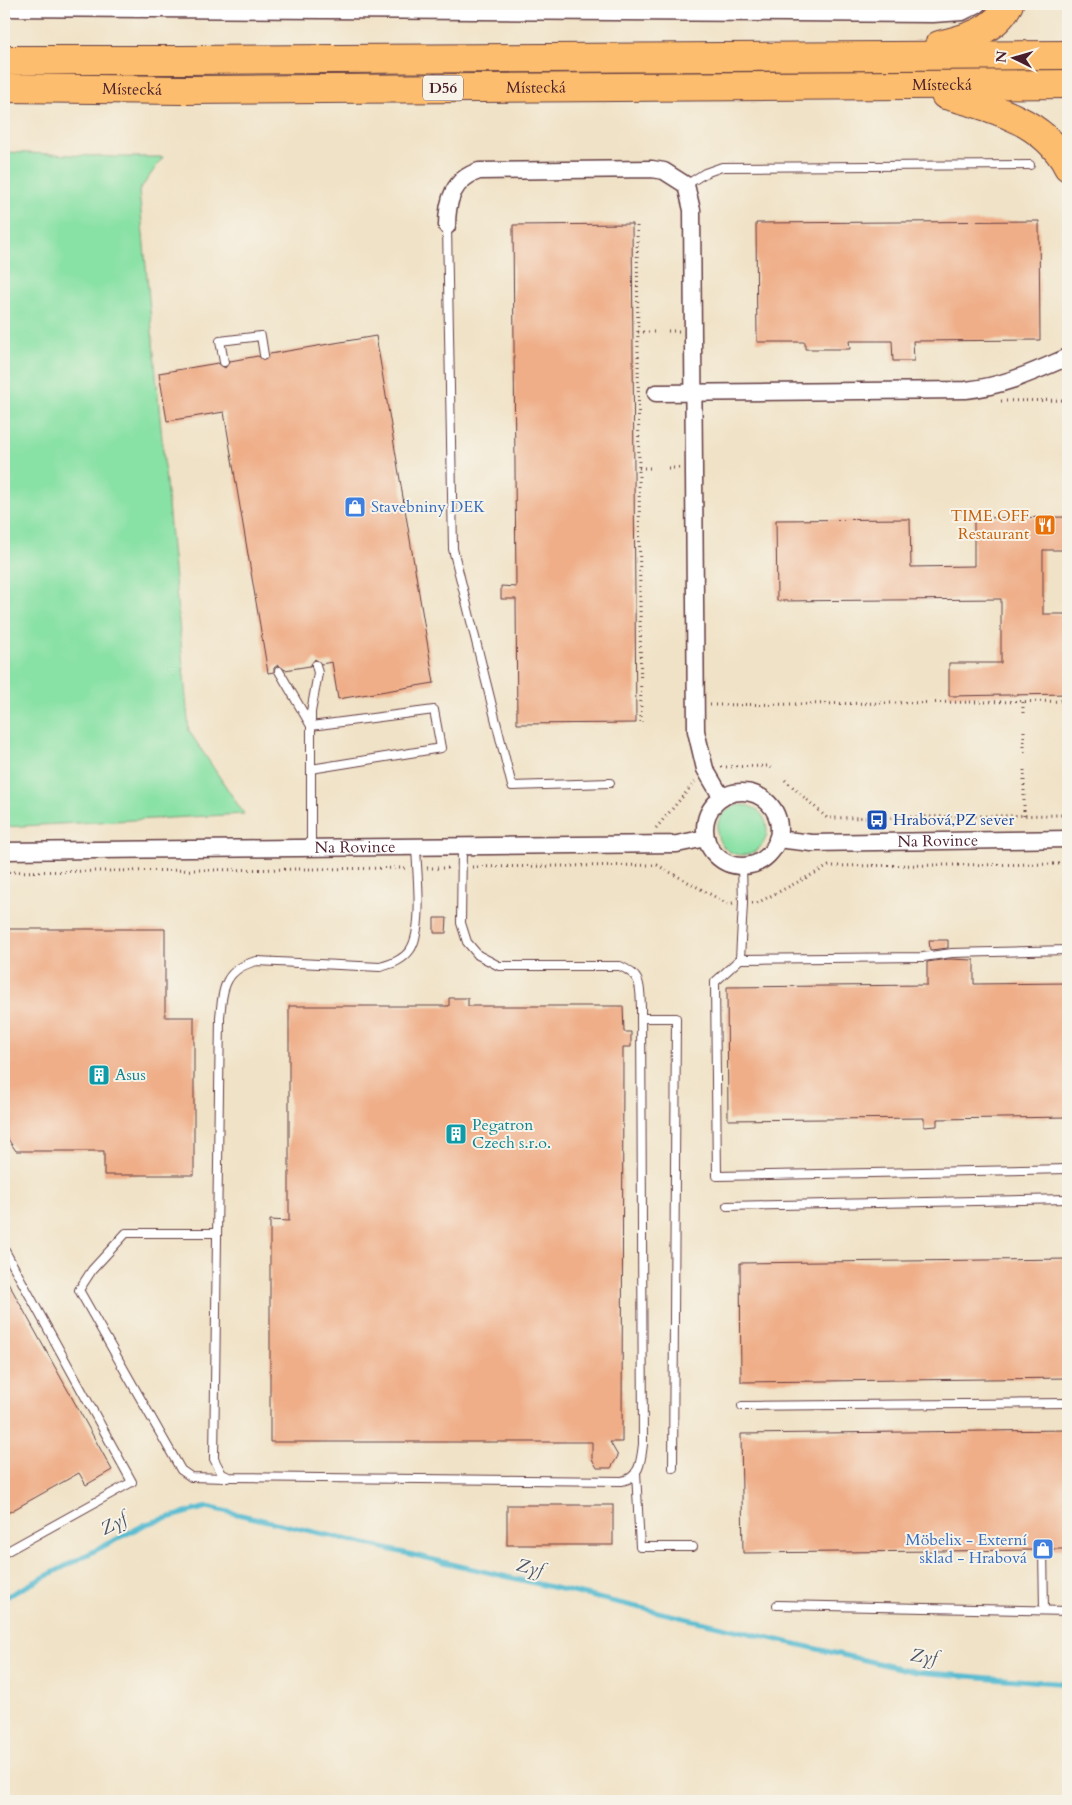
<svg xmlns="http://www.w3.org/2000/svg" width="1072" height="1805" viewBox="0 0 1072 1805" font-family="Cardo,serif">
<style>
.green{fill:#88e1a5;stroke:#698068}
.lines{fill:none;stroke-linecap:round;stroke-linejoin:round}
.stream{stroke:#52bad0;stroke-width:5}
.building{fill:#efae88}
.lane-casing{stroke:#633c42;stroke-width:10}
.street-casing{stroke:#633c42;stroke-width:19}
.highway-casing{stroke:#633c42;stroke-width:30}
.path{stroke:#633c42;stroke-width:3;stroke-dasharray:1 4;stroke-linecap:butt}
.lane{stroke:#fff;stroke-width:8}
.street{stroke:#fff;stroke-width:16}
.highway{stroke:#fcbd6e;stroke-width:28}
.labels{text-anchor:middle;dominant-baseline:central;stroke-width:4;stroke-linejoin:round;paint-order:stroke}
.shield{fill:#f7f3e8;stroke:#7e5f64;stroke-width:1}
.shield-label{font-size:15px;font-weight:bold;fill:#4a1f2b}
.street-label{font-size:16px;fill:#4a1f2b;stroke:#f7f3e8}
.shop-label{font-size:16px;fill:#366cbe;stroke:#f7f3e8;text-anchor:start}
.food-label{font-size:16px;fill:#c56008;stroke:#f7f3e8;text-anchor:end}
.transit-label{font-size:16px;fill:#164399;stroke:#f7f3e8;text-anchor:start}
.culture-label{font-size:16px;fill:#0d838f;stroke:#f7f3e8;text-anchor:start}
.water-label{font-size:18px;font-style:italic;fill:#4d5565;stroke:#f7f3e8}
</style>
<rect width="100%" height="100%" fill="#f7f3e8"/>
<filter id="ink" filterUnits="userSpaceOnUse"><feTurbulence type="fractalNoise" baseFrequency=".02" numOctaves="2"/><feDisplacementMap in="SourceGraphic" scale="10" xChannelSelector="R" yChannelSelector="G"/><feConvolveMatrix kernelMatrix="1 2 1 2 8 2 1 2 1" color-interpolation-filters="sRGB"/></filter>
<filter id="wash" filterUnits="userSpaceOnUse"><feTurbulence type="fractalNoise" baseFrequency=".0096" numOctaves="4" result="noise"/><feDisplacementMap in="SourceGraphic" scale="20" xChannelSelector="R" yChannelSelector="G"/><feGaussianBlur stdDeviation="1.12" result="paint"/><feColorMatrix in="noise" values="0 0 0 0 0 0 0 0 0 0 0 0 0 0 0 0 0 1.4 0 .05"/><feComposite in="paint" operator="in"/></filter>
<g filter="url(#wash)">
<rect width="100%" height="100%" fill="#f0e2c6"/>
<g class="green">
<polygon points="4,152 118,157 163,157 139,191 189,731 244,814 4,827"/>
<circle cx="742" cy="830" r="25"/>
</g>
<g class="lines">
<polyline class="stream" points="4,1598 146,1524 207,1507 916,1672 1068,1684"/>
</g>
<g id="blocks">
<g class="building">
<polygon points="1039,221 1040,340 913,341 914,361 893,361 892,341 849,341 850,349 805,349 805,342 757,342 756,223"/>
<polygon points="632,224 636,723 517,724 516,599 501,599 501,586 516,587 513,225"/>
<polygon points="376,336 434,683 338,699 332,662 321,664 315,659 310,666 285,670 278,665 274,668 274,672 268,673 224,412 167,421 159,373 218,363 225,368 230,361 258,356 265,360 270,354"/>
<polygon points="1068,517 1068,550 1043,550 1043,614 1068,614 1068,694 949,696 949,663 1001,663 1001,599 777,601 776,520 910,519 911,567 974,566 974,518"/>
<polygon points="434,918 447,918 446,933 434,933"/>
<polygon points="4,929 165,929 165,1017 194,1017 194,1175 104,1175 104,1151 16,1151 4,1133"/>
<polygon points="929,940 948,940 948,948 930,950"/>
<polygon points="948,959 974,960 974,984 1068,983 1068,1117 937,1119 937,1126 924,1127 924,1118 728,1120 727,987 927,985 927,962"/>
<polygon points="449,998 468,998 468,1006 623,1006 624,1032 631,1032 631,1047 623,1047 622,1442 610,1442 618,1456 611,1468 597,1468 592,1459 592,1442 270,1442 270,1220 289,1221 289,1006 449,1006"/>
<polygon points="1068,1259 1068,1378 741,1382 740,1263"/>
<polygon points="4,1275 112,1470 86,1485 79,1473 4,1515"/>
<polygon points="1068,1430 1068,1549 1049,1549 1043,1543 1040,1544 1037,1550 743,1553 741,1434"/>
<rect x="507" y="1505" width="106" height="40"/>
</g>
</g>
</g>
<g filter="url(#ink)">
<use href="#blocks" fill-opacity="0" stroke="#633c42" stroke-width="1"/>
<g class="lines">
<g class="lane-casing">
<g id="lane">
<polyline points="686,185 705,173 722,167 1030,165"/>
<polyline points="447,226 453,549 512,786 610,783"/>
<polyline points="224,362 220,341 261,336 264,355"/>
<polyline points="279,671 311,726 434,710 441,748 311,769"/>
<path d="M416,848C417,873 424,930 410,950C403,960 392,964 380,967L257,961C224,969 223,988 220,1017L214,1459L222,1474L229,1477L622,1481C640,1478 641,1460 643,1444L641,1008C640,985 642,976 620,966H499L478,955L467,942L461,923L462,848"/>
<polyline points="311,849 311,712 318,673 316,665"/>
<polyline points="742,866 743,903 740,959 715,982 717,1176 1068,1169"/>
<polyline points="740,959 923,957 952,953 1068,950"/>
<polyline points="641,1018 676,1018 673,1468"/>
<polyline points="727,1206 1068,1199"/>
<polyline points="217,1233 126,1233 92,1270 79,1290 181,1470 191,1477 227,1478"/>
<polyline points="4,1249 132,1482 4,1553"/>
<polyline points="742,1406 1068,1403"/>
<polyline points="636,1472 640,1547 693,1547"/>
<polyline points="1043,1549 1044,1610"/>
<polyline points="777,1605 1068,1611"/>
</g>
</g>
<g class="street-casing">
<g id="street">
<polyline points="4,8 933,14 962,12 978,4"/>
<path d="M447,226C447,201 453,179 479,171L652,169L664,171L686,185L692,210L696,731L705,769L722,798"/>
<path d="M656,393L966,390C1004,386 1033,372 1068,357"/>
<circle cx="742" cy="829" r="37"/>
<path id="s1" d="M777,839L812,843L1068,839"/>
<path id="s2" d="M4,851L677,844L706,838"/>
</g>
</g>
<g class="highway-casing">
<g id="highway">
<path d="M939,45C967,38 995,31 1009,4"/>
<polyline points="4,60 181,60 1068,55"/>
<path id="s3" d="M4,88L182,90L1068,84"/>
<path d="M945,95C991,107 1045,121 1068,167"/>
</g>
</g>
<g class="path">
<polyline points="637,226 641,723"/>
<polyline points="668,331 679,331"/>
<polyline points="638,332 654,332"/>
<polyline points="1001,401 1068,400"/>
<polyline points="639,468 654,468"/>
<polyline points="668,468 680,468"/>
<polyline points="1023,702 1023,717"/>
<polyline points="710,705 1068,701"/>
<polyline points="1024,731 1024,755"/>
<polyline points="721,767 769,766 772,768"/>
<polyline points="1024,770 1024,816"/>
<polyline points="785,780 827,818 1063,815 1068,808"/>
<polyline points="656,828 695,782"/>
<polyline points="472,867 657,865 728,904 733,903"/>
<polyline points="427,868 451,868"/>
<polyline points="4,872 406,868"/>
<polyline points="752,903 757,903 829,866 1063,864 1068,868"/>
</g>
<use href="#lane" class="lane"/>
<use href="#street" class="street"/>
<use href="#highway" class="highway"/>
</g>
</g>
<defs>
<g id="shop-square" transform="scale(1.125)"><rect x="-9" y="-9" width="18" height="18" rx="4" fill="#3f7fe0" stroke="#f7f3e8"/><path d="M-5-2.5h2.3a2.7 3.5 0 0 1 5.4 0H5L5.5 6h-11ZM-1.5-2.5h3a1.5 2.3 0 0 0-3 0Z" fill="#fff"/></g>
<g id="restaurant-square" transform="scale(1.125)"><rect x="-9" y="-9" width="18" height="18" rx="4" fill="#e8710a" stroke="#f7f3e8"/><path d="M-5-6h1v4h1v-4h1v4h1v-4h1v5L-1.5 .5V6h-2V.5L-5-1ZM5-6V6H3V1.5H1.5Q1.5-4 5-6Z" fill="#fff"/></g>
<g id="bus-square" transform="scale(1.125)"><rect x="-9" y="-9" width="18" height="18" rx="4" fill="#1a4fb4" stroke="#f7f3e8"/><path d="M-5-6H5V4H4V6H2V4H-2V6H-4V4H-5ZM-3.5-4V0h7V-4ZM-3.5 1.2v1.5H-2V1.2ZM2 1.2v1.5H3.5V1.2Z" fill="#fff"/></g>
<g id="building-square" transform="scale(1.125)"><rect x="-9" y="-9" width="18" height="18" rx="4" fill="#0f9aa8" stroke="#f7f3e8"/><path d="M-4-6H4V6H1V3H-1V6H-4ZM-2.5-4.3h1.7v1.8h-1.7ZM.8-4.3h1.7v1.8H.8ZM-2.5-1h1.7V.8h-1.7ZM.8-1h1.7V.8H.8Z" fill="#fff"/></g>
</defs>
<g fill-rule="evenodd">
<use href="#shop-square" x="355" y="507"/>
<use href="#restaurant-square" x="1045" y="525"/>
<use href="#bus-square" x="877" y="820"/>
<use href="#building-square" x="99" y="1075"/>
<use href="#building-square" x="456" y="1134"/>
<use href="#shop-square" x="1043" y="1549"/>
</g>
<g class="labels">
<rect class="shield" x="423" y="75.5" width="40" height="25" rx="4"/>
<g class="shield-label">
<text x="443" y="88">D56</text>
</g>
<g class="street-label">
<text stroke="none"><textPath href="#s3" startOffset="938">Místecká</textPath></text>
<text stroke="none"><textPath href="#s3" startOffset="532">Místecká</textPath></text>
<text stroke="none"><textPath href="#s3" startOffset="128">Místecká</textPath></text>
<text stroke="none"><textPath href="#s1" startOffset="161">Na Rovince</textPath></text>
<text stroke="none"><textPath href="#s2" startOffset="351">Na Rovince</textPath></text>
</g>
<g class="shop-label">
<text x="371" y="507">Stavebniny DEK</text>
<text x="1027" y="1540" text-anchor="end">Möbelix - Externí<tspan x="1027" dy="18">sklad - Hrabová</tspan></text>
</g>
<g class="food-label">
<text x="1029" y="516">TIME OFF<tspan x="1029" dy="18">Restaurant</tspan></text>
</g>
<g class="transit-label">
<text x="893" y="820">Hrabová,PZ sever</text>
</g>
<g class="culture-label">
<text x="115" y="1075">Asus</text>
<text x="472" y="1125">Pegatron<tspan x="472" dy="18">Czech s.r.o.</tspan></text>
</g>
<g class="water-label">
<text transform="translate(114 1524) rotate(-28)">Zyf</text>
<text transform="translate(530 1568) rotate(13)">Zyf</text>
<text transform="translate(924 1657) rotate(8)">Zyf</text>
</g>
</g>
<rect width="1072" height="1805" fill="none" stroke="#f7f3e8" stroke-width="20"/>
<g transform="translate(1014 58) rotate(275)" stroke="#f7f3e8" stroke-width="4" paint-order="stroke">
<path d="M0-4L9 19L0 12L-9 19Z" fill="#4a1f2b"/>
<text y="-8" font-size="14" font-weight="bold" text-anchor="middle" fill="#4a1f2b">N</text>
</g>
</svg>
